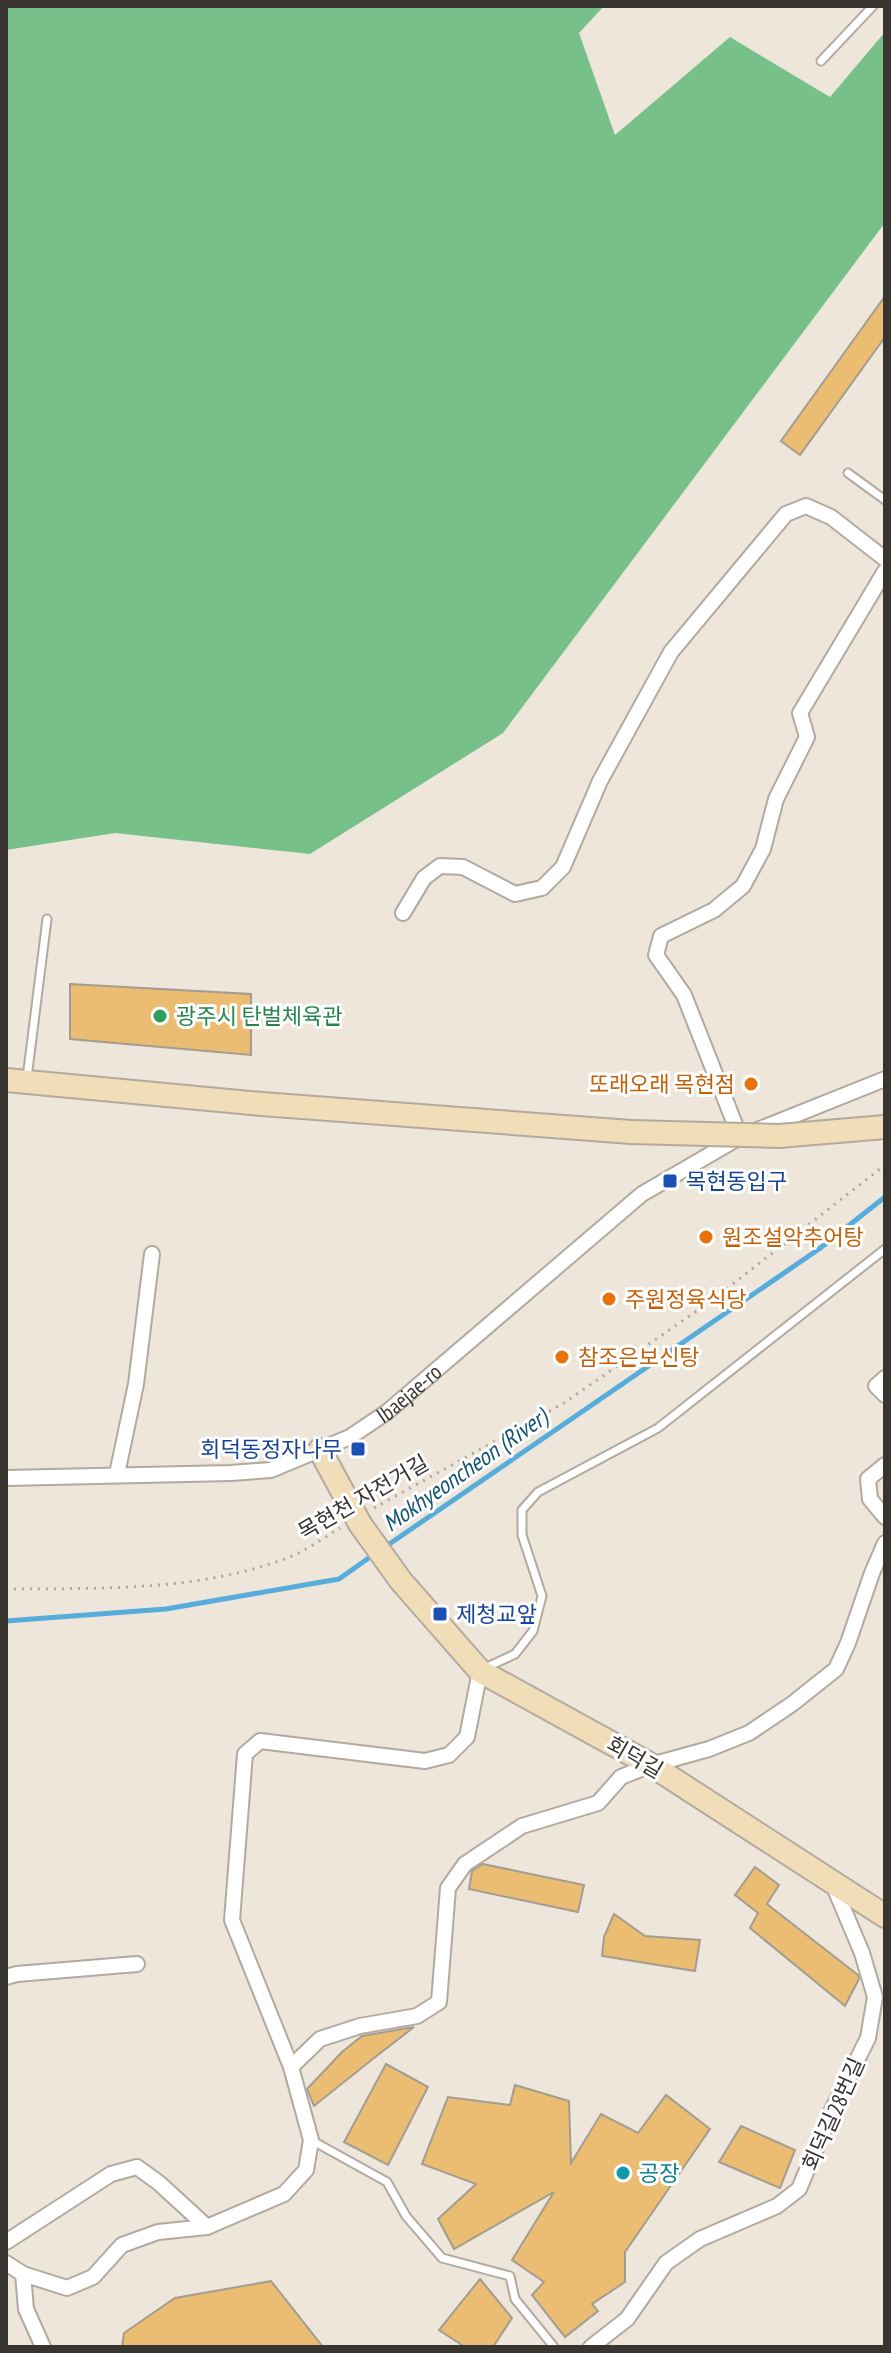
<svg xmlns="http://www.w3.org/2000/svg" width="891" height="2353" viewBox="0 0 891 2353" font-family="'PT Sans Narrow','Noto Sans KR',sans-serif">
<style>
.forest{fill:#78c089}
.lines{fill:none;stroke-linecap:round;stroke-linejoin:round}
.stream{stroke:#57acdb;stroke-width:5}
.building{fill:#eabd72;stroke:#a39c90;stroke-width:2}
.lane-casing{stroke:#b2aa9f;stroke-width:11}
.street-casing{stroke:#b2aa9f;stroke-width:18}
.secondary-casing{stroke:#b2aa9f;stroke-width:26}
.path{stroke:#ada69d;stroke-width:3;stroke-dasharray:2 6;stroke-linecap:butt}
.lane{stroke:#fff;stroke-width:7}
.street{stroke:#fff;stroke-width:14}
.secondary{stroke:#f1deb8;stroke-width:22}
.secondary-bridge-casing{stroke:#b2aa9f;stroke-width:26;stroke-linecap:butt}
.secondary-bridge{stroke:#f1deb8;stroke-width:22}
.leisure-dot{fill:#2e9e5b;stroke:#fff;stroke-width:3}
.food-dot{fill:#e8710a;stroke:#fff;stroke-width:3}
.transit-dot{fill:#1a4fb4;stroke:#fff;stroke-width:3}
.culture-dot{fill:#0f9aa8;stroke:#fff;stroke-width:3}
.labels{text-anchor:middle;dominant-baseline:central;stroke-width:6;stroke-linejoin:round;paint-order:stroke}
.leisure-label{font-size:22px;fill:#27864d;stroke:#fff;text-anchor:start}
.food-label{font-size:22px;fill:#c56008;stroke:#fff;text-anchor:start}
.transit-label{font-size:22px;fill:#164399;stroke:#fff;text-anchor:start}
.street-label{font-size:22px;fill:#383430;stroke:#fff}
.culture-label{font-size:22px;fill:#0d838f;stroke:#fff;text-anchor:start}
.water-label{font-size:24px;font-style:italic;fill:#115474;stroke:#fff}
</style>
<rect width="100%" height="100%" fill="#eee6da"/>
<polygon class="forest" points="6,6 604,6 579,33 615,135 730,37 830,97 885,32 884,224 503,733 310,854 115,833 6,850"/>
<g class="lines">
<g class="stream">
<polyline points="385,1547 819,1249 885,1197"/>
<polyline points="6,1621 166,1609 339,1579 373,1555"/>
</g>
</g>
<g class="building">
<polygon points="885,296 885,337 800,455 781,441"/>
<polygon points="70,984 251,994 251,1055 70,1039"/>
<polygon points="483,1864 584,1885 578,1912 469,1889 472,1871"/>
<polygon points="755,1867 779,1885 767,1904 858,1975 859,1979 845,2006 750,1928 758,1913 735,1895"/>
<polygon points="614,1914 645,1936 700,1940 695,1971 602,1956 604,1937"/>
<polygon points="414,2027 374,2058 314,2106 307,2089 342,2052 362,2036"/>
<polygon points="386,2064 428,2087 388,2165 344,2142"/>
<polygon points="515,2085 569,2101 571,2163 601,2114 638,2133 666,2095 710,2129 625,2252 625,2282 592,2304 598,2311 565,2337 532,2295 544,2282 512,2260 554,2192 454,2249 438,2219 476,2184 422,2164 448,2097 510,2105"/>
<polygon points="741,2126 795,2150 780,2188 719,2162"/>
<polygon points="480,2279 512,2318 493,2347 465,2347 439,2330"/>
<polygon points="271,2281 323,2347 122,2347 124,2333 175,2298"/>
</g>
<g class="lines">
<g class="lane-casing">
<g id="lane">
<polyline points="821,61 873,6"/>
<polyline points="848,473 885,500"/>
<polyline points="27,1078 47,919"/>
<polyline points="485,1668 515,1654 533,1631 542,1596 522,1535 522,1510 538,1492 658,1428 885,1249"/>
<polyline points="311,2140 387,2182 406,2216 442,2258 510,2276 515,2299 554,2347"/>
</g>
</g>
<g class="street-casing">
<g id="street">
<polyline points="403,913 424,878 440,866 463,867 515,894 542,888 563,867 600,781 671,652 786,514 806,506 831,517 885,559"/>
<polyline points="740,1137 684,995 656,955 661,936 714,910 743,886 763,849 776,799 807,737 800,713 885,571"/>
<polyline points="885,1378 876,1386 885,1395"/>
<polyline points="885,1465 868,1479 870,1499 885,1517"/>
<polyline points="117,1474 136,1384 152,1254"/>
<path id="s1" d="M6,1478L231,1473L271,1470L350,1437L387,1412L642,1194L740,1137L885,1079"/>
<polyline points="6,1977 17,1974 137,1964"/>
<polyline points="291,2067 320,2039 360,2026 417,2016 439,2002 448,1888 465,1864 522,1826 598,1803 621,1777 651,1765 709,1749 749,1733 792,1704 836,1669 848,1643 872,1573 885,1543"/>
<polyline points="6,2242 111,2174 137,2167 159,2183 207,2227"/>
<polyline points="6,2263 23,2274 26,2309 43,2347"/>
<polyline points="23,2274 67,2288 93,2277 122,2245 158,2232 207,2227 284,2194 306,2170 311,2140 291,2067 232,1920 245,1754 260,1741 425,1761 449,1755 467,1737 480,1671"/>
<polyline points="591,2347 627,2319 666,2263 700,2239 777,2206 799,2189 833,2108 868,2038 875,1997 862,1953 832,1882"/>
</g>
</g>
<g class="secondary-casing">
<g id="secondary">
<polyline points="6,1080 262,1104 631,1132"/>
<polyline points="320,1450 360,1524 401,1581 480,1671 651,1765 885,1916"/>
</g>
</g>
<g class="path">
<polyline points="374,1508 564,1403 711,1301 885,1165"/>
<path d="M6,1589C101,1588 202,1592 292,1556C309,1549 325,1537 340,1528"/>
</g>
<use href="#lane" class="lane"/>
<use href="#street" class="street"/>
<use href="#secondary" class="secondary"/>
<g class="secondary-bridge-casing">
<polyline id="secondary-bridge" points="631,1132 779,1136 885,1127"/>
</g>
<use href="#secondary-bridge" class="secondary-bridge"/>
</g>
<circle class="leisure-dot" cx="160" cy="1016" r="8"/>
<g class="food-dot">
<circle cx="751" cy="1084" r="8"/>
<circle cx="706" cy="1237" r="8"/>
<circle cx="609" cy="1299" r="8"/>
<circle cx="562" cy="1357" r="8"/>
</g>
<g class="transit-dot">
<rect x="662" y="1173" width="16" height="16" rx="4"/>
<rect x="350" y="1441" width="16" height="16" rx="4"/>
<rect x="432" y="1606" width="16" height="16" rx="4"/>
</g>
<circle class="culture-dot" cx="623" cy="2173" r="8"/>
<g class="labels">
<g class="leisure-label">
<text x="176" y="1016">광주시 탄벌체육관</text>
</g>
<g class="food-label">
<text x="735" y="1084" text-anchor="end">또래오래 목현점</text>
<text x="722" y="1237">원조설악추어탕</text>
<text x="625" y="1299">주원정육식당</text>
<text x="578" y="1357">참조은보신탕</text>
</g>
<g class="transit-label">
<text x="686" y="1181">목현동입구</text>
<text x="342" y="1449" text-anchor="end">회덕동정자나무</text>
<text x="456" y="1614">제청교앞</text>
</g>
<g class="street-label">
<text stroke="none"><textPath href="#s1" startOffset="424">Ibaejae-ro</textPath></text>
<text transform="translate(363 1497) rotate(-30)">목현천 자전거길</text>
<text transform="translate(635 1757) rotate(30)">회덕길</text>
<text transform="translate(833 2114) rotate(-66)">회덕길28번길</text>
</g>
<g class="culture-label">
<text x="639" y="2173">공장</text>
</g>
<g class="water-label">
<text transform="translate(465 1470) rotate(-35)">Mokhyeoncheon (River)</text>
</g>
</g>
<rect width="891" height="2353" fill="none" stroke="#383430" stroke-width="16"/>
</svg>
